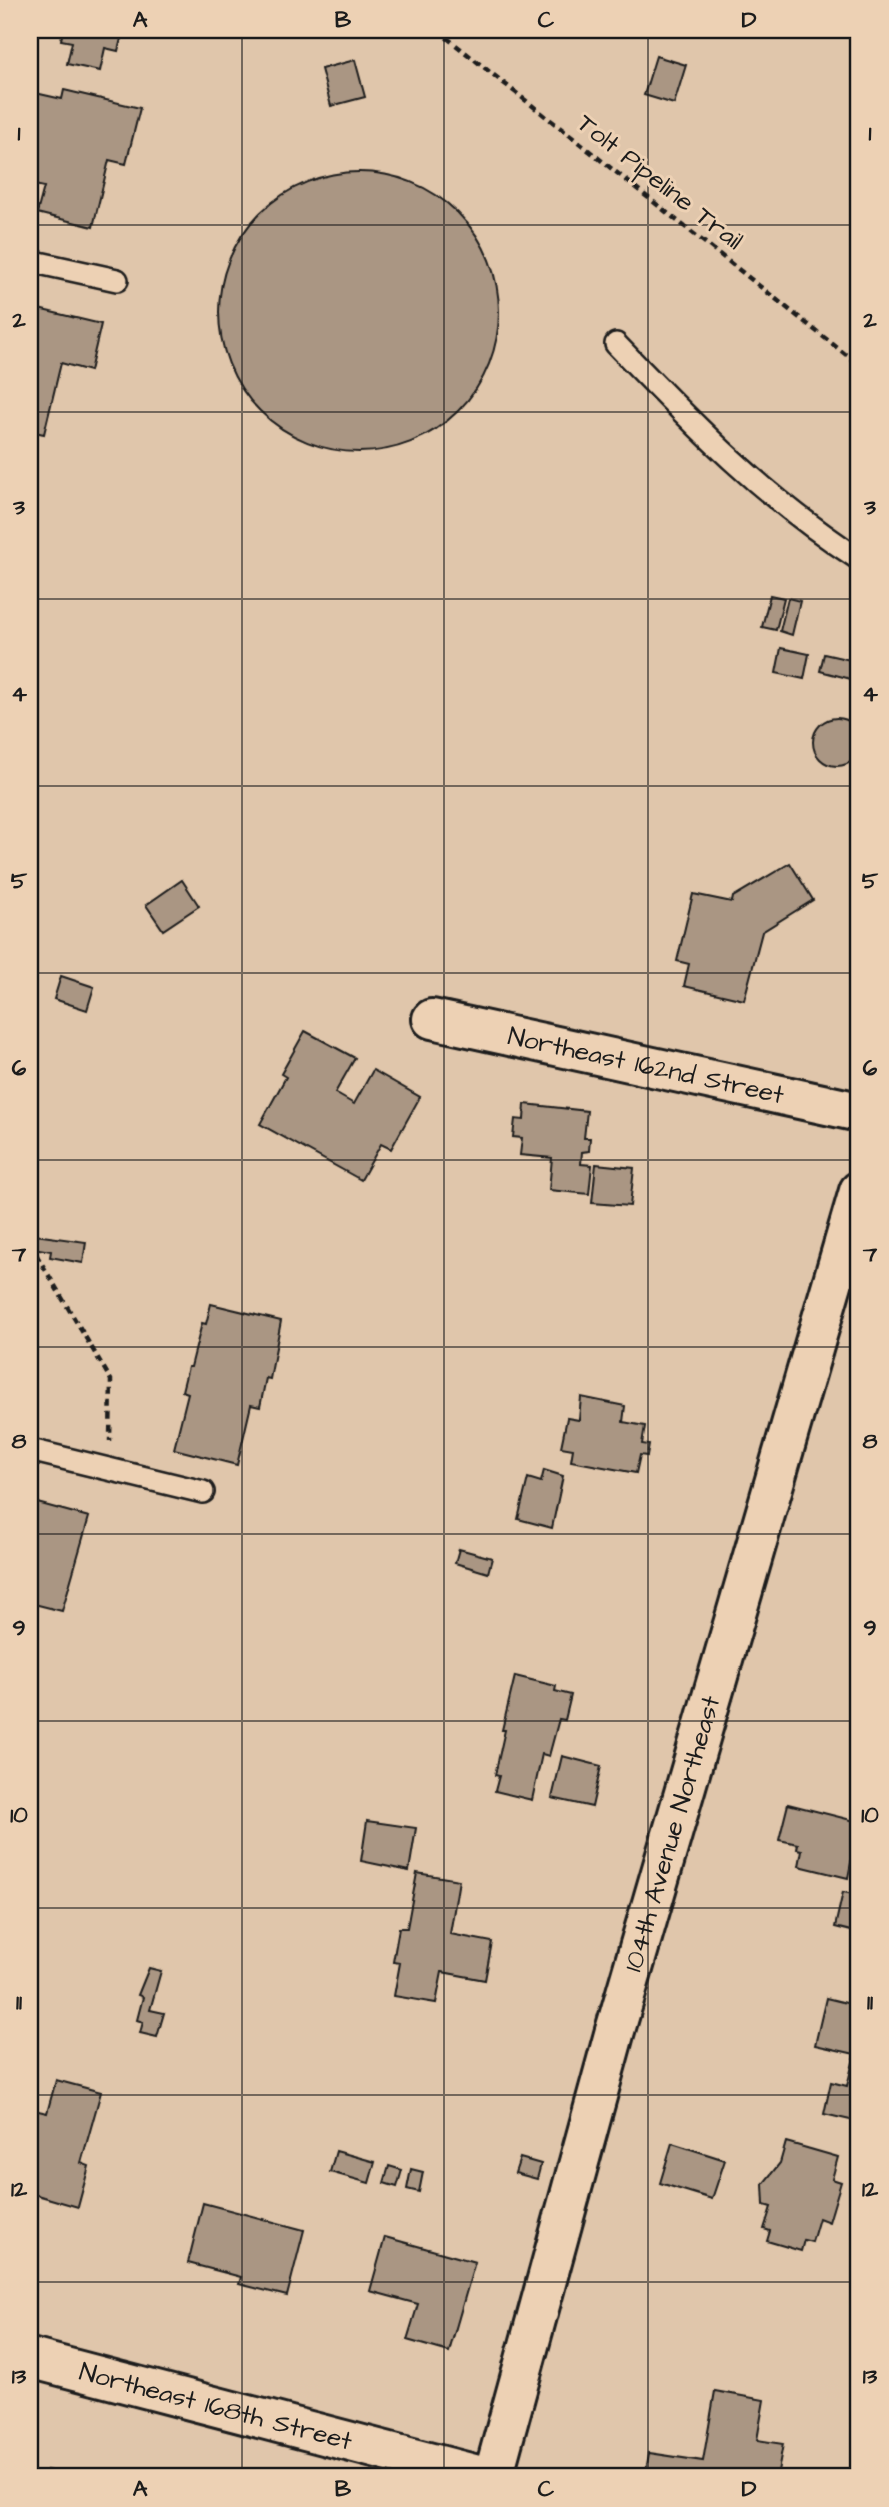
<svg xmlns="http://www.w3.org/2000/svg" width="889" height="2507" viewBox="0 0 889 2507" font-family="'Architects Daughter',sans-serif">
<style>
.building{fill:#aa9683;stroke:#1c1c1c;stroke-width:2}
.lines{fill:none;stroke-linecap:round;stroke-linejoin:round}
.service-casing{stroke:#1c1c1c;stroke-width:26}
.minor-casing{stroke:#1c1c1c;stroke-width:44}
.path{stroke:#1c1c1c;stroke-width:4.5;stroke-dasharray:7 5;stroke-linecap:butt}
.service{stroke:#edd1b4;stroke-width:21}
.minor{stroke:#edd1b4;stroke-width:38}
.grid{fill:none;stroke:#1c1c1c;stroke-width:2;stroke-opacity:0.55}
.labels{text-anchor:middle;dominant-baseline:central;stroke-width:6;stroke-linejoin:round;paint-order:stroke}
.street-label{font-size:26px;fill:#1c1c1c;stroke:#edd1b4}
.neatline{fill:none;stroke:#1c1c1c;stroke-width:2.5}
.grid-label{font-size:23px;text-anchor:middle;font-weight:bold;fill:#1c1c1c}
</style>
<rect width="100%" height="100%" fill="#e0c6ab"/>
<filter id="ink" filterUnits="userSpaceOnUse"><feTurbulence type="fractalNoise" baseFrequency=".0143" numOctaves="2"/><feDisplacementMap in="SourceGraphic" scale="14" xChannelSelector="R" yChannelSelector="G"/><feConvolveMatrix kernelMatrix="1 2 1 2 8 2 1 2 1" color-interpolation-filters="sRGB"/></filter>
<g filter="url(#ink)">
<g class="building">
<polygon points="63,30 123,30 118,51 105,48 100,71 67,64 72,42 61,40"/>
<polygon points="656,56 686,65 674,104 644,95"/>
<polygon points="355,60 365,97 331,106 321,69"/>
<polygon points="64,90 140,108 126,164 109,160 93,227 37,213 44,187 30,184 31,92 62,99"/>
<circle cx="359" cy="312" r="140"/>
<polygon points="30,307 101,324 90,371 61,363 44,434 30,431"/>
<polygon points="770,595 784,598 776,630 762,627"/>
<polygon points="788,598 800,601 792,635 780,631"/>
<polygon points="781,648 809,654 804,679 776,673"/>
<polygon points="824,654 855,661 851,679 820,671"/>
<circle cx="837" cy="742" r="24"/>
<polygon points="790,863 813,900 762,932 744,1000 684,986 689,964 677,961 693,894 732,902 733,897"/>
<polygon points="182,880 199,906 163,930 146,905"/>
<polygon points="61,976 94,987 87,1010 54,999"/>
<polygon points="305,1031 355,1058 335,1093 354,1104 373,1070 420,1097 391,1149 381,1144 361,1180 260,1124 286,1077 281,1074"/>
<polygon points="525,1104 587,1111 584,1138 590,1138 589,1151 582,1152 581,1164 592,1165 589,1194 549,1190 552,1158 520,1155 522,1138 513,1137 515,1119 524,1120"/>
<polygon points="596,1164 634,1168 630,1206 592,1203"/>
<polygon points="35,1235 86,1242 83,1263 50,1257 51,1251 33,1248"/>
<polygon points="211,1304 281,1321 270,1379 266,1378 260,1407 251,1405 237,1465 174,1449 188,1393 182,1391 188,1367 191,1367 202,1323 206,1324"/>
<polygon points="581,1397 625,1406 623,1422 645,1426 642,1444 649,1445 647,1456 640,1455 636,1473 571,1461 573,1449 561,1447 567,1418 579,1420"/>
<polygon points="544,1470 563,1476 552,1528 518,1519 528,1478 541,1482"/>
<polygon points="30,1501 89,1517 62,1611 30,1603"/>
<polygon points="459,1549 492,1558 488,1573 455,1563"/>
<polygon points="515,1676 556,1686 555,1691 571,1695 565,1720 559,1719 549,1756 542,1754 532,1800 495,1791 499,1776 495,1775 505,1730 502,1730"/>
<polygon points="562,1756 601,1766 592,1807 552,1798"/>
<polygon points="788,1804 859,1822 848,1878 799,1866 802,1850 797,1849 798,1844 779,1840"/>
<polygon points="367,1821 416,1828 409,1871 361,1861"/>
<polygon points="417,1873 459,1880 450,1934 492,1942 485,1980 442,1972 436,2003 394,1996 400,1963 393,1962 399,1928 407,1928"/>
<polygon points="843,1892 859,1895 859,1933 835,1927"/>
<polygon points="149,1968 161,1971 150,2010 164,2013 157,2037 140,2033 143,2022 137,2020 143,1997 138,1995"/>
<polygon points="826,1998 859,2006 859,2122 824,2114 831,2082 847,2086 855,2054 815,2045"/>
<polygon points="56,2080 101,2092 81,2163 89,2166 78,2207 30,2193 30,2109 47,2113"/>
<polygon points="786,2142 838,2157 832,2179 841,2182 829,2222 819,2218 812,2242 804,2240 801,2251 767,2241 770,2231 764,2229 771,2207 764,2205 763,2184 780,2163"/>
<polygon points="672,2143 725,2160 712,2199 660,2183"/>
<polygon points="336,2151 375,2162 369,2183 330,2172"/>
<polygon points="520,2158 541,2164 537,2179 515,2173"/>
<polygon points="389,2166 402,2170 397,2187 384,2183"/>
<polygon points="411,2169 423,2172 419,2192 407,2189"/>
<polygon points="203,2203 304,2230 287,2296 239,2284 241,2277 188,2263"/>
<polygon points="385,2237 475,2262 449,2352 407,2340 418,2304 370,2291"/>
<polygon points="715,2391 764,2400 757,2440 783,2444 777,2477 645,2477 649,2453 703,2461"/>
<polygon points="47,2470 74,2477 45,2477"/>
</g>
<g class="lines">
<g class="service-casing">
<g id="service">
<polyline points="30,261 117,280"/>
<path d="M616,344C695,426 763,497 859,559"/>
<polyline points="30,1450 203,1492"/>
</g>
</g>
<g class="minor-casing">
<g id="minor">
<path id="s1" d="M432,1019L859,1112"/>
<path id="s2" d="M30,2358L485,2477"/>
<path id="s3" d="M493,2477L614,2034L859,1191"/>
</g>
</g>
<g class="path">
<polyline points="437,30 859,365"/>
<polyline points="30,1244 111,1380 110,1441"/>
</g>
<use href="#service" class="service"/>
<use href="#minor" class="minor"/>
</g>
</g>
<path class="grid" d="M242,30V2477M444,30V2477M648,30V2477M30,225H859M30,412H859M30,599H859M30,786H859M30,973H859M30,1160H859M30,1347H859M30,1534H859M30,1721H859M30,1908H859M30,2095H859M30,2282H859"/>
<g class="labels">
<g class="street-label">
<text transform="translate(660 182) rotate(38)">Tolt Pipeline Trail</text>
<text stroke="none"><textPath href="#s1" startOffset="219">Northeast 162nd Street</textPath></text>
<text stroke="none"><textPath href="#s3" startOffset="668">104th Avenue Northeast</textPath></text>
<text stroke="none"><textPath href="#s2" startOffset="192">Northeast 168th Street</textPath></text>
</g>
</g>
<rect width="889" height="2507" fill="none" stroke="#edd1b4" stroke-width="77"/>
<rect x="38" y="38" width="812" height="2430" class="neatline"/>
<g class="grid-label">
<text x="140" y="27">A</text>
<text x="343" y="27">B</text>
<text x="546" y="27">C</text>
<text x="749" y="27">D</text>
<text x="19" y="140">1</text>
<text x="870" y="140">1</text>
<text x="19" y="327">2</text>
<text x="870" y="327">2</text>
<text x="19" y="514">3</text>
<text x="870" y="514">3</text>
<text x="19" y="701">4</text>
<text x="870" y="701">4</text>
<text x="19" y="888">5</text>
<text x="870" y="888">5</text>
<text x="19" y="1075">6</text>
<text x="870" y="1075">6</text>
<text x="19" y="1261">7</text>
<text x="870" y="1261">7</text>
<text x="19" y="1448">8</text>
<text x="870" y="1448">8</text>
<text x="19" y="1635">9</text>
<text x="870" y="1635">9</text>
<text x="19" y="1822">10</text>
<text x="870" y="1822">10</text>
<text x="19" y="2009">11</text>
<text x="870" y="2009">11</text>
<text x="19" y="2196">12</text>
<text x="870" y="2196">12</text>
<text x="19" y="2383">13</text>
<text x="870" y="2383">13</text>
<text x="140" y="2496">A</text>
<text x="343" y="2496">B</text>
<text x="546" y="2496">C</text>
<text x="749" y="2496">D</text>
</g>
</svg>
